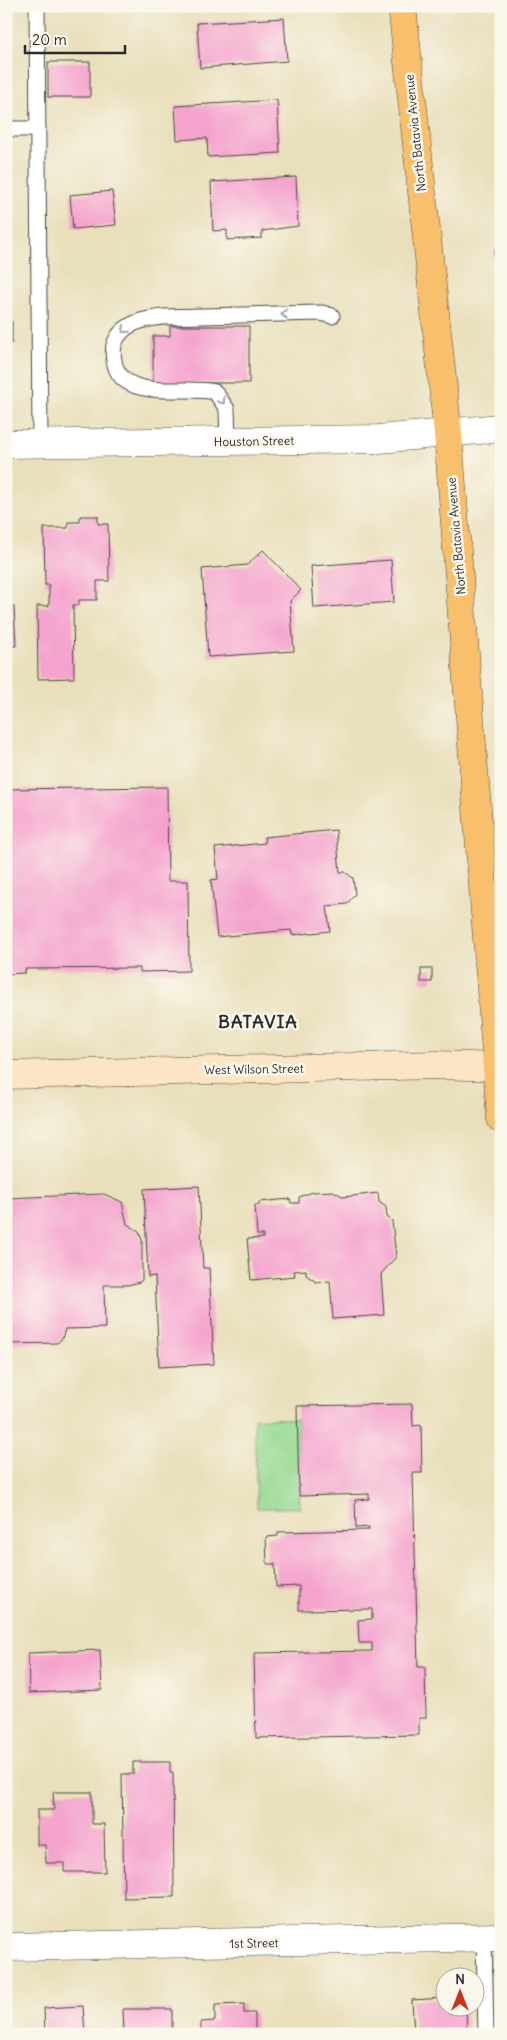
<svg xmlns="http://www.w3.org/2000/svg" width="507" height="2040" viewBox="0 0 507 2040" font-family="Delius,sans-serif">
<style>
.green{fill:#95d992;stroke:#60825e}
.building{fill:#f4a3cd}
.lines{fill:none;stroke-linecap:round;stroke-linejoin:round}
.lane-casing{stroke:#484641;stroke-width:17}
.street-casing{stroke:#484641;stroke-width:29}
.secondary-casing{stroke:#484641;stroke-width:29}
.primary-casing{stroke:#484641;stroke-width:29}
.lane{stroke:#fff;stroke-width:15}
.street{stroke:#fff;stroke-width:28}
.secondary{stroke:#fce5c4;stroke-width:28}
.primary{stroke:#f8bf6c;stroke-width:28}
.oneway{stroke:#a0a0a0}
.labels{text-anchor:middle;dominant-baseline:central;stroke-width:5;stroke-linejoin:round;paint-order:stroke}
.street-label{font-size:12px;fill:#2b2b2b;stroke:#fbf7ec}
.district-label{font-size:18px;font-weight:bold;letter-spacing:1px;fill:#2b2b2b;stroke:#fbf7ec}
</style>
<rect width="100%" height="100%" fill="#fbf7ec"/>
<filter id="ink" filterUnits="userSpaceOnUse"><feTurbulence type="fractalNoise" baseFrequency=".02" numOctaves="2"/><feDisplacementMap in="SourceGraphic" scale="10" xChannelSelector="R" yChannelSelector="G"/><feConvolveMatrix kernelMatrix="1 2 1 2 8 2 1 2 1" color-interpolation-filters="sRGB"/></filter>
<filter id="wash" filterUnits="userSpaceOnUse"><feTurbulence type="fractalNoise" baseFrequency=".0096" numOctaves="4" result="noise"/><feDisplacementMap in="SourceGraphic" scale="20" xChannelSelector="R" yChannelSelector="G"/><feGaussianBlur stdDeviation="1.12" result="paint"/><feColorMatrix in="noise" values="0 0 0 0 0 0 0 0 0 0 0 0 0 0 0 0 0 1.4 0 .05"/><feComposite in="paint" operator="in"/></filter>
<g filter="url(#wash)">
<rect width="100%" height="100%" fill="#e9dfbb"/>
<polygon class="green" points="254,1418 297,1419 300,1508 257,1508"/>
<g id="blocks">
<g class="building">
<polygon points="134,6 154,6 154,8 134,9"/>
<polygon points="284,18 287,61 200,68 197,23"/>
<rect x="48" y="62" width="42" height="35"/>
<polygon points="277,100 280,153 208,157 207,138 177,140 175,106"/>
<polygon points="296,177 298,226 262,231 262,238 227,240 227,230 213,231 211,182"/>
<polygon points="112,191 116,225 73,229 70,195"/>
<polygon points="494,251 501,251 501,300 498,300"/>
<rect x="6" y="322" width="6" height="21"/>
<polygon points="170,326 249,326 249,383 153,383 153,336 170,336"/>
<polygon points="80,516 98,516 98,524 108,524 109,581 97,581 97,600 79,600 79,605 73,605 74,678 38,679 37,606 49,606 49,585 45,585 44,528 68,528 68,522 80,522"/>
<polygon points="263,550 301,590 290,601 294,651 208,657 202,569 247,565"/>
<polygon points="391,560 394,602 314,608 311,566"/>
<polygon points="14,606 16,646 6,646 6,607"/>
<polygon points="167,787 168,881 188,881 189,971 140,972 140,968 25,969 25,973 6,974 6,789"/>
<polygon points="336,830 340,872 345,872 353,878 355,894 347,904 327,906 330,931 292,935 291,930 217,937 211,880 218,879 215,848 265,843 264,837"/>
<rect x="421" y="969" width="11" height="13"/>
<polygon points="199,1186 203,1268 209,1268 214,1364 159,1367 155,1276 148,1277 144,1189"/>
<polygon points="333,1191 344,1197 378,1193 379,1202 386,1207 387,1217 392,1221 396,1257 381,1274 384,1315 333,1319 330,1281 316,1282 306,1275 306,1270 294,1271 295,1276 251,1280 247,1239 263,1238 263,1235 257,1235 255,1205 259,1205 259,1202 290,1199 291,1203 299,1203 299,1197 313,1192"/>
<polygon points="104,1194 122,1202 127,1224 139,1231 142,1240 142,1280 140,1282 128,1285 104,1285 105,1328 65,1329 62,1339 57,1343 8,1344 8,1360 6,1361 6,1198"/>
<polygon points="412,1404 413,1426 421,1425 422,1473 413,1473 418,1667 425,1667 426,1718 419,1718 419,1735 256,1738 254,1653 372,1651 372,1643 359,1643 358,1620 372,1619 372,1609 299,1610 299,1586 276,1587 275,1564 267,1564 266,1537 278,1536 278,1532 369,1530 369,1527 356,1528 355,1500 369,1499 369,1494 299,1496 297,1406"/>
<polygon points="100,1650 102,1690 29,1693 28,1653"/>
<polygon points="133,1762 170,1762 170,1772 173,1772 174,1897 124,1898 122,1774 133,1774"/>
<polygon points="53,1792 92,1792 92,1824 104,1824 105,1872 64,1872 64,1863 46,1863 45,1845 37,1845 37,1810 54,1810"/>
<polygon points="444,1998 444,2008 466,2008 467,2034 414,2034 412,2000"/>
<polygon points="244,2004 244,2013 255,2013 255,2034 201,2034 201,2022 215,2021 215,2005"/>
<polygon points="83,2006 85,2034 45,2034 44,2008"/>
<polygon points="123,2009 172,2009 172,2034 124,2034"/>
</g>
</g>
</g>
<g filter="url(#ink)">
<use href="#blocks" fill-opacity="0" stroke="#484641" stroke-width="1"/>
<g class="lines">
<g class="lane-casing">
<g id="lane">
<polyline points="37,6 40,444"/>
<polyline points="6,129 38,129"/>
<path d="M228,441L227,409L215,392C187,385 125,402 115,365C113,357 112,349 115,342C123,323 144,319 163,317L322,313L332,316"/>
<polyline points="484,1937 486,2034"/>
</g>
</g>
<g class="street-casing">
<g id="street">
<polyline points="6,444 379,439 501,428"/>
<polyline points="6,1947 501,1937"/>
</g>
</g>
<g class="secondary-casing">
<polyline id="secondary" points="6,1075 437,1065 501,1067"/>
</g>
<g class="primary-casing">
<polyline id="primary" points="402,6 448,434 501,1119"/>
</g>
<use href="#lane" class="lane"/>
<use href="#street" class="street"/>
<use href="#secondary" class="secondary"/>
<use href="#primary" class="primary"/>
</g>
<defs><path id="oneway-chevron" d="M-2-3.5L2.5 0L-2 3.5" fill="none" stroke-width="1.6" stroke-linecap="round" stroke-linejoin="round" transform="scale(1.25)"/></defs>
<g class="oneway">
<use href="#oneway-chevron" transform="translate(284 314) rotate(179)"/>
<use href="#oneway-chevron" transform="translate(125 330) rotate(139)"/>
<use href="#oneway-chevron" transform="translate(222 401) rotate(56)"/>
</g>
</g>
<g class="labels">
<g class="street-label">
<text transform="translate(415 133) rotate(-96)">North Batavia Avenue</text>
<text transform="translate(254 441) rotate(-1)">Houston Street</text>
<text transform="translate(456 536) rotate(-95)">North Batavia Avenue</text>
<text transform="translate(254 1069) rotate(-1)">West Wilson Street</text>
<text transform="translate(254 1943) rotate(-1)">1st Street</text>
</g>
<g class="district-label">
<text x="258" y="1021">BATAVIA</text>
</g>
</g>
<rect width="507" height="2040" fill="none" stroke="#fbf7ec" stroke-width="25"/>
<g transform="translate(460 1992)"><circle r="24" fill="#fbf7ec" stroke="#a8a59f"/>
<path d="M0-4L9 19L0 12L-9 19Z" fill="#c8321e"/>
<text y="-8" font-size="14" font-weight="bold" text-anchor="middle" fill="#2b2b2b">N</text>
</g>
<path d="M25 45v8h100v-8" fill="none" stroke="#2b2b2b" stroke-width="2.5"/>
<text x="32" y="45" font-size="15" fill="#2b2b2b" stroke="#fbf7ec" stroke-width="4" paint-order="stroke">20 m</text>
</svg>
